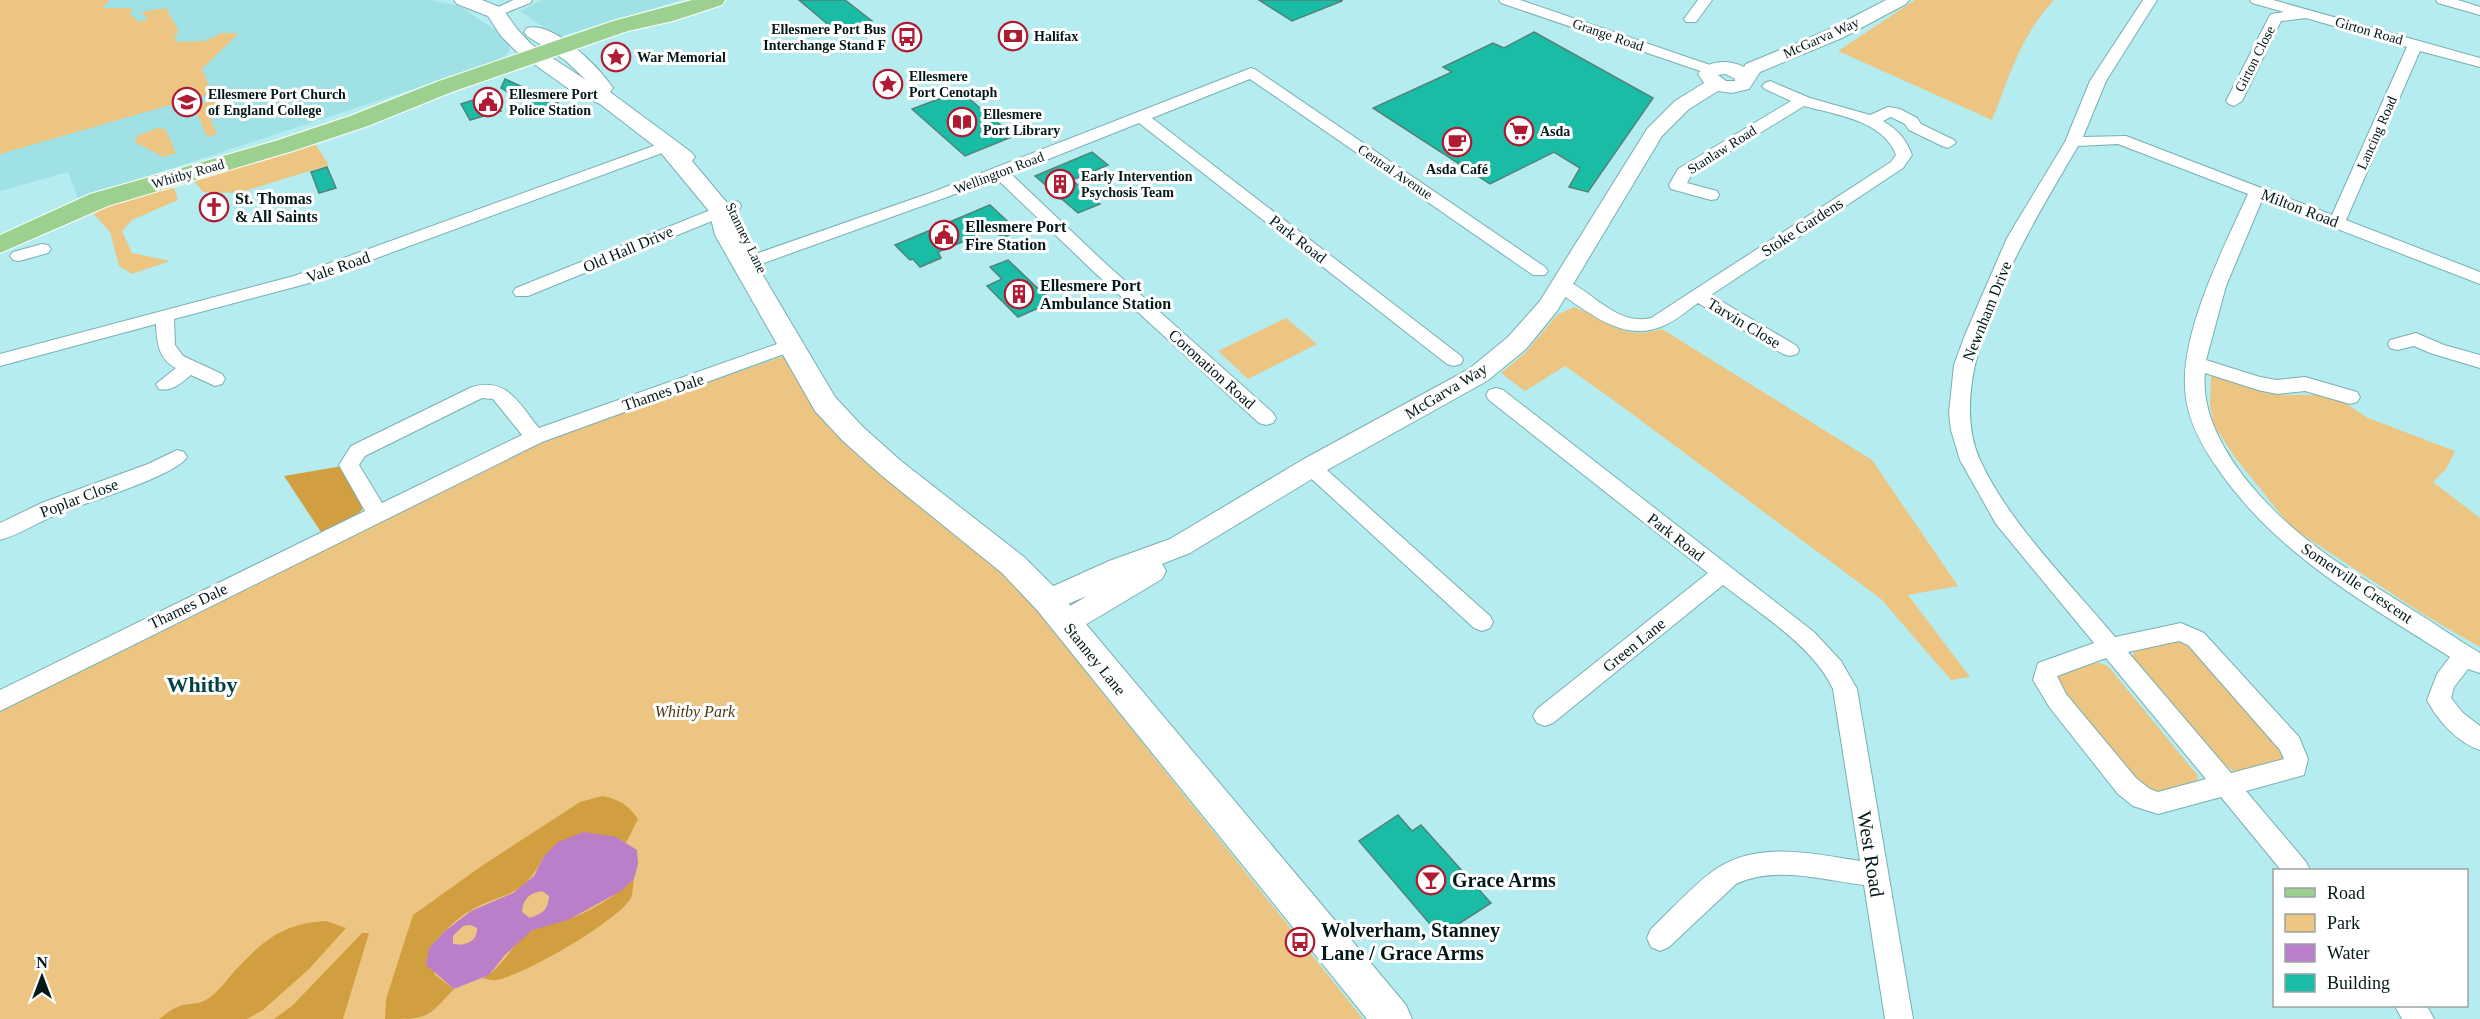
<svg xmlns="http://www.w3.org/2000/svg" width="2480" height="1019" viewBox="0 0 2480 1019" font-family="Georgia,serif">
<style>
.built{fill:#9fe1e4}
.green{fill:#edc582}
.forest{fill:#d29f40}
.water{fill:#bb7ec8;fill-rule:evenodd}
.building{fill:#1bbca6;stroke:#518379;stroke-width:1.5}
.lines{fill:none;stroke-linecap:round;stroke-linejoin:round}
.minor-casing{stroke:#79afb2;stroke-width:2}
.tertiary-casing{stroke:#79afb2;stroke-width:2}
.secondary-casing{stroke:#79afb2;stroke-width:2}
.primary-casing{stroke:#fff;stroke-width:2}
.minor{fill:#fff;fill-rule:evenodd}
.tertiary{fill:#fff;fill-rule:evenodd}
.secondary{fill:#fff;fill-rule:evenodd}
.primary{fill:#9bd08f;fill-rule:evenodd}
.labels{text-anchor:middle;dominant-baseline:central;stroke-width:6;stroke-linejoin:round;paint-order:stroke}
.far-poi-label{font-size:14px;font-weight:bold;fill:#031819;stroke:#fff;text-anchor:start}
.far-street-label{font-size:14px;fill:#031819;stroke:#fff}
.poi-label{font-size:16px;font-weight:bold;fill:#031819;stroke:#fff;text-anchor:start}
.street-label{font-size:16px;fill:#031819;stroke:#fff}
.park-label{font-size:16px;font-style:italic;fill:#4e3912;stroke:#fff}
.near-street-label{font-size:20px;fill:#031819;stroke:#fff}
.near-poi-label{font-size:20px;font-weight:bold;fill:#031819;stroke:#fff;text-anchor:start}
.district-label{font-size:22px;font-weight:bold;fill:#044245;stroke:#fff}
</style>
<rect width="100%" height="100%" fill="#b4ecef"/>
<g class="built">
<polygon points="0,0 431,0 459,6 506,37 510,50 502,60 78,199 68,172 0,191"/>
<polygon points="543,0 681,0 558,37 520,11"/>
</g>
<g class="green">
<polygon points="0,0 110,0 102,8 132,8 130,14 139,22 148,19 141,12 166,8 179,32 174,36 177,42 205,41 222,33 239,33 202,69 212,93 0,154"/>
<path d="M1915,0H2054C2020,36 2010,76 1992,120L1838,51Z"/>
<polygon points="214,100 221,116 210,119 217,134 207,137 194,106"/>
<polygon points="157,128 165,129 176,153 163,157 135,142 137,136"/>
<polygon points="315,144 329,165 239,193 203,192 192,179"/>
<polygon points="173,185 178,200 132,220 122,231 132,253 170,261 132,274 119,266 110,232 92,212"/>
<path d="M1574,307C1610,321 1621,341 1662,329L1872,460L1958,586L1908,595L1970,677L1951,680L1881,599L1612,399L1565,366L1525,391L1501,373L1525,353L1557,315Z"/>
<polygon points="1286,318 1317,344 1248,379 1218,351"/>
<polygon points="784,356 997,561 1363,1019 0,1019 0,712 389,513 542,441"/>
<polygon points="2211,375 2257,390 2285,395 2316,395 2340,400 2368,418 2455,451 2446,469 2433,482 2480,518 2480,647 2423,614 2291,527 2234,456 2214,425 2210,406"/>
<polygon points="2187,640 2288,759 2245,772 2235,772 2219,762 2132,659 2134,652 2172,641"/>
<polygon points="2100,663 2108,666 2198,776 2197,781 2163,794 2144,792 2055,683 2055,675 2078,665"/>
</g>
<g class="forest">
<polygon points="342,466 365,506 358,514 321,532 284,476"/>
<path d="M602,796C619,799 628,805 638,819L626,843L616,837L544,856C522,899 508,890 471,910C455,919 441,935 429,948L435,975L454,989C426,1019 429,1019 385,1019L386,999L413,915L483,865L580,802Z"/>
<path d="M634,879C633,885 633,893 631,898C618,921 523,976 496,980C492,981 487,979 482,978C501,971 513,941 532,930C542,924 556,924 567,920C591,911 616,896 634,879Z"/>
<path d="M326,921L346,928L309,969L263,1010L247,1019H159C167,1013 174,1007 184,1005C197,1003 202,1004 213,995C220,989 226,981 232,974C261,942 282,923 326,921Z"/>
<polygon points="362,933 369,933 343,1019 274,1019 292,1006"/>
</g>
<path class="water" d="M584,832L616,837L637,850L638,864L634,879L621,891L568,920L532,930L505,955L489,975L454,989L426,965L429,948L445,931L471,911L513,893L534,876L544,856L558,842ZM542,891L549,896C548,910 543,913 530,918L522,912C523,899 529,893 542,891ZM470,925L477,928C478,942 464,946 453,944V936L463,926Z"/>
<g class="building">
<polygon points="799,0 845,0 872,21 838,33"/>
<polygon points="1259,0 1342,0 1342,1 1292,21"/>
<polygon points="1534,32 1653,98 1588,192 1569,187 1580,168 1554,152 1490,184 1373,108 1452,72 1443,67 1493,43 1504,48"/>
<polygon points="505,79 558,103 540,111 501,88"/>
<polygon points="960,91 986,113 1014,136 965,156 912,109"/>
<polygon points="492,94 501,111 470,120 461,104"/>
<polygon points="1092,152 1108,165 1072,180 1100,204 1078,213 1035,176"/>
<polygon points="327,167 336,188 319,193 311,172"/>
<polygon points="990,205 1018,231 1002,238 993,229 938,252 941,258 920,267 913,259 910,260 895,245"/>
<polygon points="1008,260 1052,302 1018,317 987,286 1002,279 990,267"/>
<polygon points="1398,815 1412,831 1421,825 1491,903 1446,932 1435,920 1430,924 1359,841"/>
</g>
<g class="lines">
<g class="minor-casing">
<g id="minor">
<polygon points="513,0 532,0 530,3 500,15 490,15 488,12"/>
<polygon points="1499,0 1520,0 1716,67 1718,70 1711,74 1706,73 1501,3"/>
<polygon points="1698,0 1712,0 1696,22 1686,22 1684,19"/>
<path d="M2143,0H2157L2106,81L2083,137L2126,136L2332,215L2407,47L2306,18L2281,21L2242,101L2234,106L2229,104L2226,101L2269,17L2271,14L2284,12L2252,3L2250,0H2273L2480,58V67L2420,51L2346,220L2480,272V284L2262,200L2226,286L2206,360L2260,377L2277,380L2305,377L2357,392L2360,397L2357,402L2350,404L2305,391L2277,394L2258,390L2205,373C2198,440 2269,512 2319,549C2348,571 2380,589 2411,609C2434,623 2456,639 2480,653V673L2468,669L2454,687L2451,698L2463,713L2480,726V750C2458,743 2437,720 2427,700L2437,674L2450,657C2365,603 2274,553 2216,466C2200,443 2186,417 2185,387C2182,329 2224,247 2248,194L2118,144L2078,146C2033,224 1939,370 1980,460C2008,522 2071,584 2115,637L2181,623L2204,633L2299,737L2308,759L2304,775L2246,791L2306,862L2310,870H2281L2221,797L2158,814L2133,806L2118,794L2050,708L2033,680L2038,663L2094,643L1996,524L1960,460L1951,430L1949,413L1954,365L1965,335L2007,238L2065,142L2090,81ZM2179,641L2188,645L2280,750L2284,759L2231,773L2128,652ZM2106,658L2206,779L2158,792L2150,789L2136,778L2066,694L2057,676Z"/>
<polygon points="2436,0 2458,0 2480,7 2480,15 2438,3"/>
<polygon points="1251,68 1256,70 1545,267 1548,271 1545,275 1533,275 1250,79 1152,118 1461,356 1463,360 1461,364 1454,366 1447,364 1139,123 1011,174 1105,263 1273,413 1276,418 1273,423 1266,425 1259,423 1093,271 997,179 750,268 738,268 735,264 738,260 930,193"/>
<path d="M1770,81L1810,98L1870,115L1888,107L1900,109L1917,118L1921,124L1954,140L1956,143L1948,148L1942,146L1909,130L1905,124L1891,117L1883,121C1898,130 1906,139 1912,155L1903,168L1711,295L1797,346L1799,350L1797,354L1790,356L1783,354L1698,303C1687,311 1675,321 1663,326C1622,344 1586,310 1554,289L1551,285L1554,281C1582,274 1609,328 1651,318L1891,162L1896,155C1883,120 1836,115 1804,106L1691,175L1687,183L1717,191L1719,195L1717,199L1711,200L1671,189L1669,185L1678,169L1791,101L1765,89L1762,86L1765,83Z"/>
<path d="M667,141L673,143L675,146L673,149L306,284L174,319L175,345L183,356L222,374L225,379L222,384L215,386L191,375C181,383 172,392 159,389L156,384L176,368C158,359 157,342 156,324L0,366V354L294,276Z"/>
<polygon points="733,201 739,202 741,206 739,210 528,296 516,296 513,292 516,288"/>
<polygon points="42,244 48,245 51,249 48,253 19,261 13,260 10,256 13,252"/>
<polygon points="2416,333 2444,345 2480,355 2480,368 2430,353 2414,346 2397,350 2390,348 2388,344 2390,340"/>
<path d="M791,339L798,341L800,345L798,349L542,442L0,711V690L365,511L339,465L351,446L472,387C508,377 519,404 539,428ZM482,398L493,399L522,435L382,503L359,465L365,456Z"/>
<path d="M1496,388L1503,390L1814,632L1841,661L1857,689L1913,1019H1885L1864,885C1824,880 1774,865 1736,884L1669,947L1660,951L1651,947L1647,938L1651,929C1669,912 1699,879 1719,867C1762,841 1815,854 1860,861L1833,689C1814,647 1759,613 1723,585L1553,723L1545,726L1537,723L1533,716L1537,709L1708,573L1489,400L1486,395L1489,390Z"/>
<path d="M177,450L184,452L187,457C176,476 84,503 60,513C40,521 21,534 0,540V523L44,502L148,464Z"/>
<polygon points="1311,460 1318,462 1490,616 1493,622 1490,628 1482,631 1474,628 1304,472 1301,467 1304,462"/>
<polygon points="2395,1006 2427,1006 2434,1019 2402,1019"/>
</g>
</g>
<g class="tertiary-casing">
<path id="tertiary" d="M1886,0H1909L1906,4L1842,38L1760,72L1749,89L1732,93L1718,91L1689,109L1662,136L1557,311L1526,349L1487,381L1320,474L1190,553L1162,564L1166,571L1162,579L1075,631L1065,635L1055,631L1051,623L1055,615L1087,596L1048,612L1038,609L1034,601L1038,593L1109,561L1170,539L1302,460L1469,369L1508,337L1540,301L1647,129L1675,101L1704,83L1698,74C1709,59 1729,60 1744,67L1746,64L1828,30ZM1726,74L1735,79V81H1726L1718,75Z"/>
</g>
<g class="secondary-casing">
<path id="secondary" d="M454,0H482L502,8L517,29L531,44L586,80L565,60L527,36L524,32L527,28C554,21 599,67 613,88L610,92L691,152L695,157L692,161L733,210L739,235L835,397L863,427L901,461L1024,557L1059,592L1406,1005L1412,1019H1367L1037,610L1002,573L881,475L843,441L815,411L715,235L709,211L657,148L600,104L569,89L517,52L501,36L488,16L457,4Z"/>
</g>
<g class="primary-casing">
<polygon id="primary" points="692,0 725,0 722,5 673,21 628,31 452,92 368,126 293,151 108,206 0,253 0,235 90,194 275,141 350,116 436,82 613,21"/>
</g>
<use href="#minor" class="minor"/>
<use href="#tertiary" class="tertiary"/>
<use href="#secondary" class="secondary"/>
<use href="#primary" class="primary"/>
</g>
<defs>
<g id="bank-ring" transform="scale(1.5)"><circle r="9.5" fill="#fff" stroke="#af1b32" stroke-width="1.5"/><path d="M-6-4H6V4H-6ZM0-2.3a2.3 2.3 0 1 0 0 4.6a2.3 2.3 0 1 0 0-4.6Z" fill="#af1b32"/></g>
<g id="bus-ring" transform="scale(1.5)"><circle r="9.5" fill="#fff" stroke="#af1b32" stroke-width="1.5"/><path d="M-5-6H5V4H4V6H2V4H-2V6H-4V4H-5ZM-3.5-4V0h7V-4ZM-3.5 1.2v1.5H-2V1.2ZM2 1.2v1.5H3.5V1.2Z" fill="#af1b32"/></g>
<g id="sight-ring" transform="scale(1.5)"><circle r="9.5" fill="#fff" stroke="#af1b32" stroke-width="1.5"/><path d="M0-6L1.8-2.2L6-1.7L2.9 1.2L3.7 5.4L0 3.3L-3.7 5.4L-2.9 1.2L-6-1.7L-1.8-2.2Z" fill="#af1b32"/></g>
<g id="school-ring" transform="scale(1.5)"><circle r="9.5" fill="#fff" stroke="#af1b32" stroke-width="1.5"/><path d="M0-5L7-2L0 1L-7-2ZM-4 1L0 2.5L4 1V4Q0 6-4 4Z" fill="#af1b32"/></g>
<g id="civic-ring" transform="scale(1.5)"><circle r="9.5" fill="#fff" stroke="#af1b32" stroke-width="1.5"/><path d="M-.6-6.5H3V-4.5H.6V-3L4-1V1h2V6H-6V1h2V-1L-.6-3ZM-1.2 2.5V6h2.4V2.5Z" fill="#af1b32"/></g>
<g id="library-ring" transform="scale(1.5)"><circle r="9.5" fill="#fff" stroke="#af1b32" stroke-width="1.5"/><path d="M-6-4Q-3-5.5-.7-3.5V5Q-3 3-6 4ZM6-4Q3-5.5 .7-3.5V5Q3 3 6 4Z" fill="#af1b32"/></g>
<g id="supermarket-ring" transform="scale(1.5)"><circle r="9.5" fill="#fff" stroke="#af1b32" stroke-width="1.5"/><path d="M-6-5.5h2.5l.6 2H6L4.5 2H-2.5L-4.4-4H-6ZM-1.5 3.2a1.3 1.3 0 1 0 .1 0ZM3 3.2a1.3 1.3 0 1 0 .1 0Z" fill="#af1b32"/></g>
<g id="cafe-ring" transform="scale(1.5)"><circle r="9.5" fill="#fff" stroke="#af1b32" stroke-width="1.5"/><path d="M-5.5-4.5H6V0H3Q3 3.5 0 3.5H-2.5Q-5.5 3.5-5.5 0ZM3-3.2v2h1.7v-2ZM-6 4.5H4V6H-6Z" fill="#af1b32"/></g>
<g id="building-ring" transform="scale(1.5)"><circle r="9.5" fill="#fff" stroke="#af1b32" stroke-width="1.5"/><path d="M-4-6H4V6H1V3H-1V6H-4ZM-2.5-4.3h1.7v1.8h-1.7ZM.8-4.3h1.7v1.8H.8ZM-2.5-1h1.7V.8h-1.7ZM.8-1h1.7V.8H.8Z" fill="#af1b32"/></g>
<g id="church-ring" transform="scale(1.5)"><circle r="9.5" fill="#fff" stroke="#af1b32" stroke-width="1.5"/><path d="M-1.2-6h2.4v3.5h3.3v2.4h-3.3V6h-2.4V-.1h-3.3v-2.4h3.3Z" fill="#af1b32"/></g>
<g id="bar-ring" transform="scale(1.5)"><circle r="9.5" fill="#fff" stroke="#af1b32" stroke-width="1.5"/><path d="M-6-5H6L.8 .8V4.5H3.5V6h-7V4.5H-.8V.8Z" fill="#af1b32"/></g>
</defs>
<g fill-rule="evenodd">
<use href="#bank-ring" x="1013" y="36"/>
<use href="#bus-ring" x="907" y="37"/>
<use href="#sight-ring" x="616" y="57"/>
<use href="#sight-ring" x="888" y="84"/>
<use href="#school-ring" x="187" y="102"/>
<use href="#civic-ring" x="488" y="102"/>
<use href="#library-ring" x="962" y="122"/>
<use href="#supermarket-ring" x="1519" y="131"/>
<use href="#cafe-ring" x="1457" y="142"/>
<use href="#building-ring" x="1060" y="184"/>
<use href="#church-ring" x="214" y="207"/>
<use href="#civic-ring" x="944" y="235"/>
<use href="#building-ring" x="1019" y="294"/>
<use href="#bar-ring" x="1431" y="880"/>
<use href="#bus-ring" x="1300" y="942"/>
</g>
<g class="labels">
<g class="far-poi-label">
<text x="886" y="29" text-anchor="end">Ellesmere Port Bus<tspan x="886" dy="16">Interchange Stand F</tspan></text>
<text x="1034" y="36">Halifax</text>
<text x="637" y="57">War Memorial</text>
<text x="909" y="76">Ellesmere<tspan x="909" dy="16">Port Cenotaph</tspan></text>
<text x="208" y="94">Ellesmere Port Church<tspan x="208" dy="16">of England College</tspan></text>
<text x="509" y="94">Ellesmere Port<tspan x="509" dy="16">Police Station</tspan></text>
<text x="983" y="114">Ellesmere<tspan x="983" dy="16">Port Library</tspan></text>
<text x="1540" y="131">Asda</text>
<text x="1457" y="169" text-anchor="middle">Asda Café</text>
<text x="1081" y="176">Early Intervention<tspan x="1081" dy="16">Psychosis Team</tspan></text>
</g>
<g class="far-street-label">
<text transform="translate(2369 31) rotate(16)">Girton Road</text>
<text transform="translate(1608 35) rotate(19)">Grange Road</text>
<text transform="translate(1821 38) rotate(-24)">McGarva Way</text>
<text transform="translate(2255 59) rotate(-63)">Girton Close</text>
<text transform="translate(2377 133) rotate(-66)">Lancing Road</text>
<text transform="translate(1722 150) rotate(-32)">Stanlaw Road</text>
<text transform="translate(1395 172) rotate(34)">Central Avenue</text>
<text transform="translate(999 173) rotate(-21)">Wellington Road</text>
<text transform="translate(188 174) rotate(-16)">Whitby Road</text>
<text transform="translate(746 238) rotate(64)">Stanney Lane</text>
</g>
<g class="poi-label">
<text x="235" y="198">St. Thomas<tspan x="235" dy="18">&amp; All Saints</tspan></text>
<text x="965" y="226">Ellesmere Port<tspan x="965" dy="18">Fire Station</tspan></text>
<text x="1040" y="285">Ellesmere Port<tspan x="1040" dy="18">Ambulance Station</tspan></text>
</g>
<g class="street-label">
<text transform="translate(2300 208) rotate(21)">Milton Road</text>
<text transform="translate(1802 227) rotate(-33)">Stoke Gardens</text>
<text transform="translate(1298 239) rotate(38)">Park Road</text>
<text transform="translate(628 249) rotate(-23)">Old Hall Drive</text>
<text transform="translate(338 267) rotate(-19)">Vale Road</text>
<text transform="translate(1987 311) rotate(-68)">Newnham Drive</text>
<text transform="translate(1744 323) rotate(31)">Tarvin Close</text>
<text transform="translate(1212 369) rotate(42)">Coronation Road</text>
<text transform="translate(1446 391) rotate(-31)">McGarva Way</text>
<text transform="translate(663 392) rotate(-19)">Thames Dale</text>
<text transform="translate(79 498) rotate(-21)">Poplar Close</text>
<text transform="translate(1676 537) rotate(38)">Park Road</text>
<text transform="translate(2357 583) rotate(34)">Somerville Crescent</text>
<text transform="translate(188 606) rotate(-26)">Thames Dale</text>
<text transform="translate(1634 645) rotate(-39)">Green Lane</text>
<text transform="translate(1095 659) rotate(51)">Stanney Lane</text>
</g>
<g class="park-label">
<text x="695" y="711">Whitby Park</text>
</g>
<g class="near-street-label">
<text transform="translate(1871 854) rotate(81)">West Road</text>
</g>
<g class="near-poi-label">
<text x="1452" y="880">Grace Arms</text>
<text x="1321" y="930">Wolverham, Stanney<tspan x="1321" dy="23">Lane / Grace Arms</tspan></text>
</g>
<g class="district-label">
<text x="202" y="684">Whitby</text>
</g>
</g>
<rect x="2273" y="869" width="195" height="138" fill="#ffffff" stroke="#9aa3a3" stroke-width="1.5"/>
<rect x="2285" y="888" width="30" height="9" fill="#9bd08f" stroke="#9aa3a3" stroke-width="1.5"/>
<text x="2327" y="899" font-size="18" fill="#031819">Road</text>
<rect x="2285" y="914" width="30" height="18" fill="#edc582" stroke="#9aa3a3" stroke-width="1.5"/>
<text x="2327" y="929" font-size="18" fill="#031819">Park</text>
<rect x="2285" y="944" width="30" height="18" fill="#bb7ec8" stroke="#9aa3a3" stroke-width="1.5"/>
<text x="2327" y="959" font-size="18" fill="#031819">Water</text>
<rect x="2285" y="974" width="30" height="18" fill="#1bbca6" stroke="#9aa3a3" stroke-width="1.5"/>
<text x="2327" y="989" font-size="18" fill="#031819">Building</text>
<g transform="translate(42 977)" stroke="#ffffff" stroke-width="4.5" paint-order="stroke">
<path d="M0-4.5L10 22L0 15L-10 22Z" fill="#031819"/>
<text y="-9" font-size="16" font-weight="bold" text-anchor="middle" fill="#031819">N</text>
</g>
</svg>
